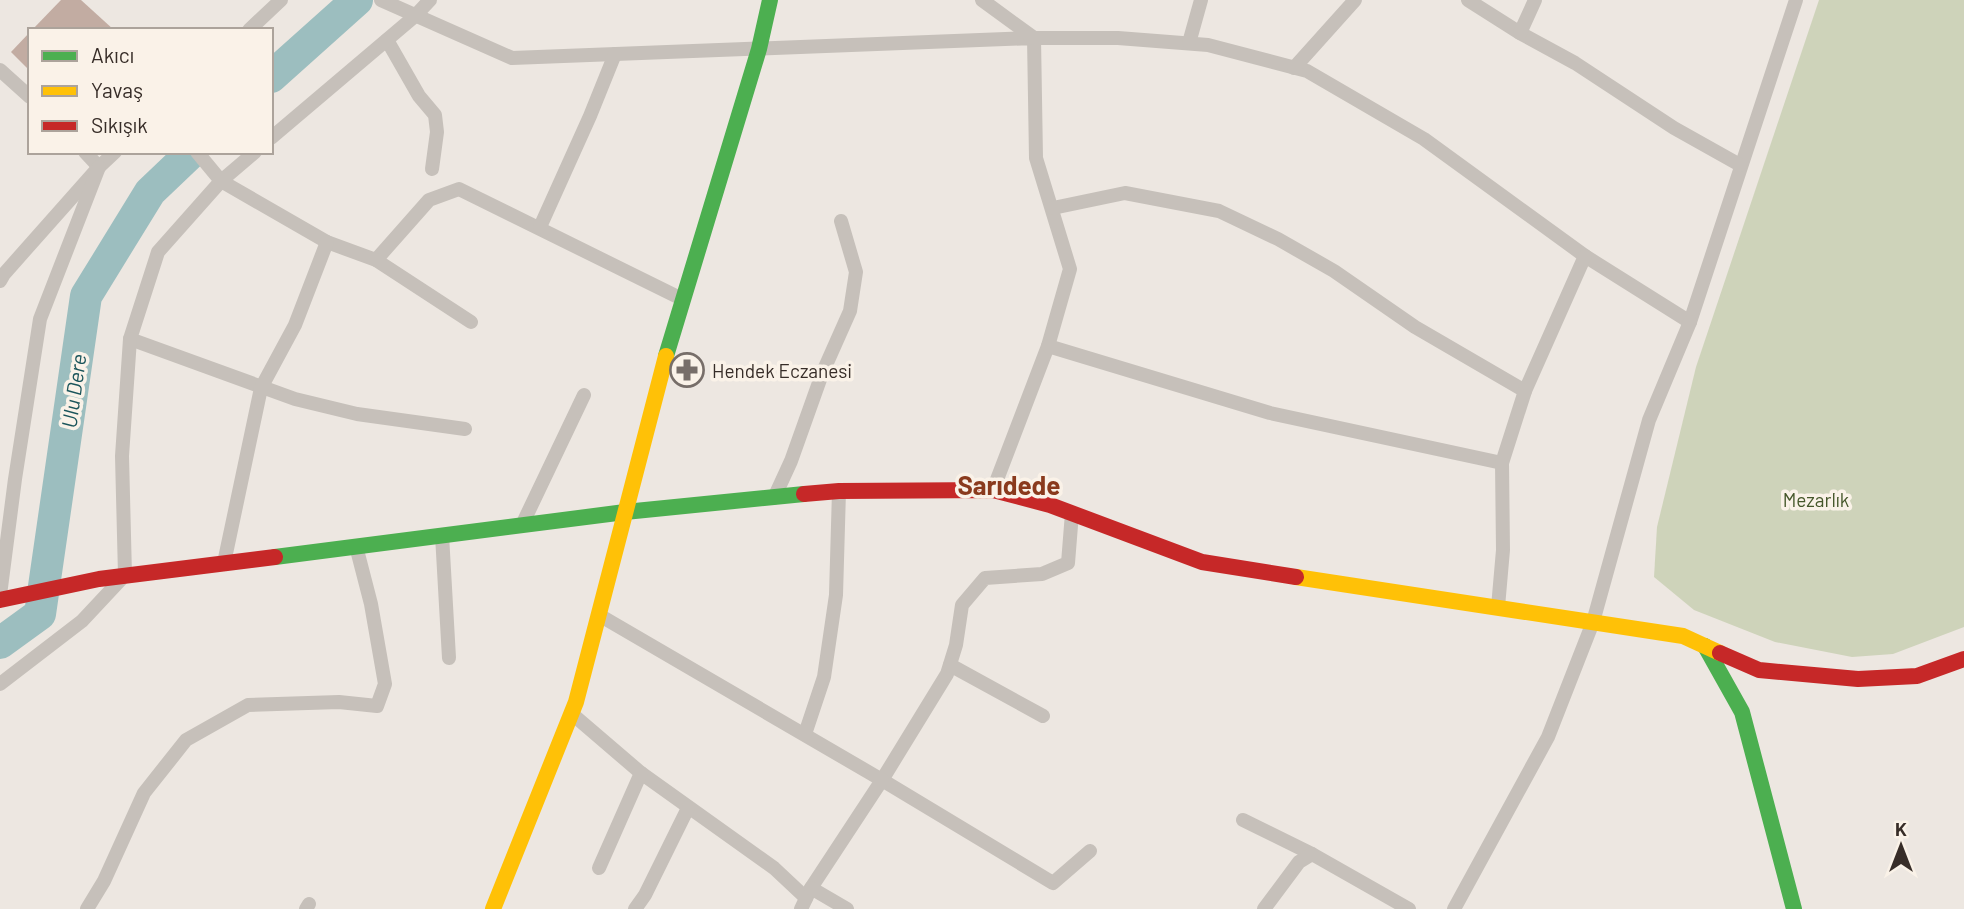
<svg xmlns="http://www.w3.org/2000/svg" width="1964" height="909" viewBox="0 0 1964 909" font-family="Barlow,sans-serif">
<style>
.green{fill:#ced3ba}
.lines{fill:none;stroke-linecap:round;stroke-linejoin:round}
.river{stroke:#9cbebf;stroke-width:32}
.building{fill:#c2aca2}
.street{stroke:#c6c0ba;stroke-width:14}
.fast{stroke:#4caf50;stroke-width:16}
.slow{stroke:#ffc107;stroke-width:16}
.jam{stroke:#c62828;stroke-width:16}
.labels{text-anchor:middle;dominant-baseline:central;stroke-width:7;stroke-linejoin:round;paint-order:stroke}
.poi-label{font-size:19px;fill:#372d28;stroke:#faf2e8;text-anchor:start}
.park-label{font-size:19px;fill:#45572a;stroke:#faf2e8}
.water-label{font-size:21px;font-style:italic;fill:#1b555b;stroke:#faf2e8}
.district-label{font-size:26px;font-weight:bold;fill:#8a3a1d;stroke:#faf2e8}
</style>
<rect width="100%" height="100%" fill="#ede7e1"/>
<polygon class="green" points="1819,0 1964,0 1964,627 1893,654 1852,657 1775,642 1694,610 1654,577 1657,527 1696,367"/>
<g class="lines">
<g class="river">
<polyline points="271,77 357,0"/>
<polyline points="0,643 40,614 86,296 150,192 192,152"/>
</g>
</g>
<g class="building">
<polygon points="61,0 81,0 114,30 32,30"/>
<polygon points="30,32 30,71 11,52"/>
</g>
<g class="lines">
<g class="street">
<polyline points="381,0 512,58 1034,38 1036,158 1070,269 1048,346 993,490"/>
<polyline points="982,0 1034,38 1118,38 1208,45 1307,71 1424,139 1585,256 1690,322 1796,0"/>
<polyline points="1468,0 1520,33 1575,63 1674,128 1740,165"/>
<polyline points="249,30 281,0"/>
<polyline points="1520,33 1535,0"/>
<polyline points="387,40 419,96 435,115 437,132 432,169"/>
<polyline points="1189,43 1201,0"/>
<polyline points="1294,68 1355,0"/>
<polyline points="0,70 30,97"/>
<polyline points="271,138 415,16 430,0"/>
<polyline points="85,152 99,167"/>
<polyline points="197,152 221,181 158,252 130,339 295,399 357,414 465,429"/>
<polyline points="255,152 221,181 327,242 376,260 429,200 459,189 682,299"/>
<polyline points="1053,208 1125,193 1219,211 1278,239 1334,271 1415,327 1525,391"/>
<polyline points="540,227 590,116 615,54"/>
<polyline points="376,260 471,322"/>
<polyline points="0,281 4,274 99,167 115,152"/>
<polyline points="1048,346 1270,413 1502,463"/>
<polyline points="774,498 791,461 822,374 850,311 856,272 841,221"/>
<polyline points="1072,513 1068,563 1042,574 985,578 962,605 956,645 947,674 882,780 1053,883 1090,851"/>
<polyline points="522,525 584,395"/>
<polyline points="442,535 449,658"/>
<polyline points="224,563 261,388 295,325 327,242"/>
<polyline points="0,595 15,479 40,319 99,167"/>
<polyline points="1498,607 1503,550 1502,463 1525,391 1585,256"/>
<polyline points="599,615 882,780 811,888 801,909"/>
<polyline points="950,665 1043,716"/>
<polyline points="0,684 82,621 125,575 122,456 130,339"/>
<polyline points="571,713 641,773 774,868 806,898"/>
<polyline points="805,734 824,677 836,595 839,491"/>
<polyline points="1243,820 1312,854"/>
<polyline points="599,868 641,773"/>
<polyline points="811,888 847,909"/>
<polyline points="87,909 104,881 144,793 186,740 248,705 339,702 377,706 385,684 371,604 356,546"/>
<polyline points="306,909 309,904"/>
<polyline points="635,909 645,895 688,808"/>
<polyline points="1264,909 1299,862 1312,854 1409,909"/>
<polyline points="1454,909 1548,737 1593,622 1649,420 1690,322"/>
</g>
<g class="fast">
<polyline points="666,356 759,49 770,0"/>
<polyline points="275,557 625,512 804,494"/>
<polyline points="1705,646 1742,712 1794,909"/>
</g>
<g class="slow">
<polyline points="1296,577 1683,636 1720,653"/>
<polyline points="493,909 576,702 666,356"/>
</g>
<g class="jam">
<polyline points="804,494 839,491 993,490 1050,505 1202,562 1296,577"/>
<polyline points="0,600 99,579 275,557"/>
<polyline points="1720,653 1759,670 1858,679 1917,676 1964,659"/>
</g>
</g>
<defs>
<g id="pharmacy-ring" transform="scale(1.75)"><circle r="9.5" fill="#faf2e8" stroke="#776e69" stroke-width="1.5"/><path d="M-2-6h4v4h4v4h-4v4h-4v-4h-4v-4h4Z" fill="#776e69"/></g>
</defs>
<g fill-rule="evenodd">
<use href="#pharmacy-ring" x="687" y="370"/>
</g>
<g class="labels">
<g class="poi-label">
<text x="712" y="370">Hendek Eczanesi</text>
</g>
<g class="park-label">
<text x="1816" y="499">Mezarlık</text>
</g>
<g class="water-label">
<text transform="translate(73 391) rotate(-82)">Ulu Dere</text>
</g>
<g class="district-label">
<text x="1009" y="484">Sarıdede</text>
</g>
</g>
<rect x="28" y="28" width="245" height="126" fill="#faf2e8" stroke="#aca39b" stroke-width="2"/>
<rect x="42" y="51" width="35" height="10" fill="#4caf50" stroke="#aca39b" stroke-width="2"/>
<text x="91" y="63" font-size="21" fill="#372d28">Akıcı</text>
<rect x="42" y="86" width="35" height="10" fill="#ffc107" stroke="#aca39b" stroke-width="2"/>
<text x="91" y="98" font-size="21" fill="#372d28">Yavaş</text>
<rect x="42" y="121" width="35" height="10" fill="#c62828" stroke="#aca39b" stroke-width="2"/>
<text x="91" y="133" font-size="21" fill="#372d28">Sıkışık</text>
<g transform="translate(1901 846)" stroke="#faf2e8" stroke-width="5" paint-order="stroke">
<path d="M0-5L12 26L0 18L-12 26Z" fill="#372d28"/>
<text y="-10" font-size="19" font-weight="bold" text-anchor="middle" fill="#372d28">K</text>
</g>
</svg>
